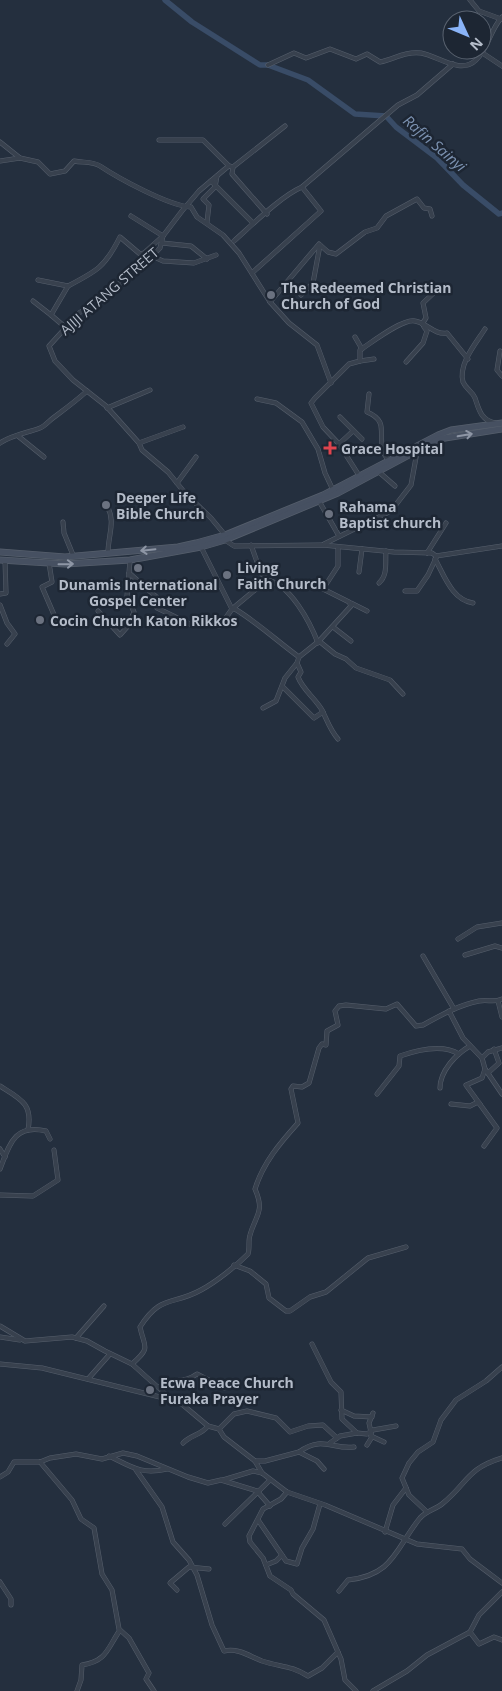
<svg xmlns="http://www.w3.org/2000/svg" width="502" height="1691" viewBox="0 0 502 1691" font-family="'Open Sans',sans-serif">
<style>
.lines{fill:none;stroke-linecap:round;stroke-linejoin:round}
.river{stroke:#394c67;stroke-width:5.5}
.minor-casing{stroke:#565f6c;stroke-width:5}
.secondary-casing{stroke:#565f6c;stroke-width:7}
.minor{stroke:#38414e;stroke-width:4}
.secondary{stroke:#465061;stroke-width:5.5}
.oneway{stroke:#8e96a5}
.worship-dot{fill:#6b7280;stroke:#1d2633;stroke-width:2}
.health-dot{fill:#e0444e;stroke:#1d2633;stroke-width:2}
.labels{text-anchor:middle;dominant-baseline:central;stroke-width:5;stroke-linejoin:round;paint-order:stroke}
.poi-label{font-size:14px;font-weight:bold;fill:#b4bcc9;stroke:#1d2633;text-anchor:start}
.street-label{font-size:14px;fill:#b4bcc9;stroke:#1d2633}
.water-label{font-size:15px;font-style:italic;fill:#7c92b1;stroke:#1d2633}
</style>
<rect width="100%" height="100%" fill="#242f3e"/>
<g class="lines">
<polyline class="river" points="165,0 192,22 260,65 268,65 308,80 355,114 386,116 396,127 437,158 463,185 499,214 502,213"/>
<g class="minor-casing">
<g id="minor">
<polyline points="470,0 479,11 501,19"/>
<polyline points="481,52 502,66"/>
<path d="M268,65L294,53L306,58L330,49L356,59L367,54L380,62C394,59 406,51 421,53C438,56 461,75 476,60C488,49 490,30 502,17"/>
<polyline points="159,140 203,140 229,166"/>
<path d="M0,142L20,158L38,162L50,174L65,171L74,161C83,163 92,161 100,166C118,178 169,206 191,207L197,217L223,235L239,253L270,302L289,323L317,345L331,383"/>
<polyline points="0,161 20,158"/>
<polyline points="233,167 232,174 267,214"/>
<polyline points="211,181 253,223"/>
<polyline points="207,222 209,205 203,199 215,187 217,176"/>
<path d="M234,241C252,225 281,196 302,187L398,105L417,95L453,64"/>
<polyline points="162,243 191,246 207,259"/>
<polyline points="151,258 154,257 163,261 194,263 216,255"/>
<polyline points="252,273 321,211 302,187"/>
<path d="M38,280L68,286C97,271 105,267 120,237L140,254L144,253L163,236L131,216"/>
<polyline points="301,295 313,283 320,245"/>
<polyline points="33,301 51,315"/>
<polyline points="270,302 319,244 328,252 336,254 365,232 377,228 386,216 417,199 424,208 430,209 432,216"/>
<polyline points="422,324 426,318 423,303 440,287"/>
<polyline points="65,327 51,315 68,286"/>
<path d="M485,329C476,343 458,364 463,382C466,389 472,391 475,398C479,410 481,420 495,423"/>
<polyline points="355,337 362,349"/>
<polyline points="500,351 497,370 502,376"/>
<polyline points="360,361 374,359"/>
<polyline points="406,362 423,343 427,331 424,327"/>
<path d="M369,394L367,412C389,421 378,434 383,450C383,454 387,458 389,461"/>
<polyline points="257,399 276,403 302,422 318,449 325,473 332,488"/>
<polyline points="107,408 150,390"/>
<polyline points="340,417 362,439"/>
<polyline points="18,436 44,457"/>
<path d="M0,443C12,435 27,433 40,428C45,426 49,421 53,418C65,409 76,401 87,391"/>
<polyline points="139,443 183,427"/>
<polyline points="339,444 353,431"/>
<polyline points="379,472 395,486"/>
<path d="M360,477L339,444L323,427L311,403L315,398L349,364L360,361V350C371,343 403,318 415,321C427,323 434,335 447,333L468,359"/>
<polyline points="177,483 196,457"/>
<polyline points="319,501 339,536"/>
<path d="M107,506C116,521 108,535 108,553"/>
<polyline points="63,522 64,533 73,555"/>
<polyline points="225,535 211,518 185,493 168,472 142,450 139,443 106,406 73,380 55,361 49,346 79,313 105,296 155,253 160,248 163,236 182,211 199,191 225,169 229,166 233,167 285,126"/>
<polyline points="225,540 234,546 323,545 394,552 432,553 436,556 502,546"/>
<polyline points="324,544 391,511 411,485 417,452"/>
<path d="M251,545L261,573L267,580C290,584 310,622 318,643"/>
<polyline points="201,547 232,609 267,580"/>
<polyline points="427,553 446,523"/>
<path d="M435,559C444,575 452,600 473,603"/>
<path d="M130,560L129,573L161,601L157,608L190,624L196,623L220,626L232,609H235C258,623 277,641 299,657"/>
<polyline points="49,563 52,582 42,587 58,624 64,626 70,623"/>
<polyline points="359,572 362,549"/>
<path d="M379,583C388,575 385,563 386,551"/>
<polyline points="405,591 417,591 428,575 436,558"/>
<polyline points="0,594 6,593 5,560"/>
<polyline points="351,603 367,611"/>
<polyline points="0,605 7,623 15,634 7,644"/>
<polyline points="98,611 120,635 128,626 134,612 127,596 129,573"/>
<polyline points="333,627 351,641"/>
<polyline points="319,641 335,654 346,659 356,668 390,680 403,694"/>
<polyline points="283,687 314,718 323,712"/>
<polyline points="263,708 276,701 285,678 297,663"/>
<path d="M338,739C330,730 327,720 322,710C315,698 303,690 298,677L301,672L297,663L299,657L319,641L351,606L349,602L323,589L338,566V547"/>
<polyline points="458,939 477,927 502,923"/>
<polyline points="465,955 495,946 502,948"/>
<polyline points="423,956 454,1009"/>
<polyline points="498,1001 502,1017"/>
<polyline points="449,1011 463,1038 482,1058 485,1069 482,1078 466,1085 497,1128 484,1146"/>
<polyline points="482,1058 488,1052 502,1048"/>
<polyline points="485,1069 502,1094"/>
<polyline points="488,1073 499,1063 494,1049"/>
<path d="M0,1086C21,1099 33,1104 28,1130"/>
<path d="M440,1088C440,1071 456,1054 470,1046"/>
<path d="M377,1094L399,1066L400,1056C417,1050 443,1044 459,1054"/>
<polyline points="451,1104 470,1106 478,1102 480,1104"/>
<polyline points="0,1149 5,1157"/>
<path d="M0,1169C9,1146 14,1123 46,1131L50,1139"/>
<polyline points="0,1195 33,1196 58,1180 54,1150"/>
<polyline points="234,1265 250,1271 266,1284 269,1298 286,1311 290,1311 310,1297 326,1292 368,1258 406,1247"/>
<polyline points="0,1326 25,1341 72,1337 87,1341 105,1351 132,1364 171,1399"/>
<polyline points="0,1337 20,1340"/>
<polyline points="76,1338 104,1306"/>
<polyline points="312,1344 331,1382 341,1392 342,1419 357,1433"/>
<polyline points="0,1364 42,1368 168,1399 183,1405 208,1426 219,1429 224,1437 255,1461 262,1473 287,1492 325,1505 417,1544 462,1549 470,1559 502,1583"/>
<path d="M132,1364C152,1347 144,1347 140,1327C161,1294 172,1306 201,1290C216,1282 236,1266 248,1254C250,1248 248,1241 250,1235C256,1214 265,1212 255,1189C263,1163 280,1143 298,1123L291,1089L293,1086L302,1087L309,1083L319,1048L322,1044L326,1045L327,1031L338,1025L335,1011L339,1006L346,1005L386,1009L397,1004L416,1026L423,1025C441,1015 459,1005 479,1001C488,999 493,1003 502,999"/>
<polyline points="88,1379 110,1354"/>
<path d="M159,1387C173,1376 182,1385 197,1374L224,1388"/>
<polyline points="341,1410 354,1416 372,1417"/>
<polyline points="219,1429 234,1414 247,1411 276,1418 290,1432 308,1426 323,1425 337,1438"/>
<polyline points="371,1436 384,1442"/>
<path d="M183,1443C191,1435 201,1435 208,1426"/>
<polyline points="330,1443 340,1436 357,1433 367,1434 373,1430 396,1426"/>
<polyline points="367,1445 372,1437 369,1423 373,1413"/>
<path d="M299,1452C322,1435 333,1450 354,1447"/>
<path d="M109,1456C132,1467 141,1475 167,1469"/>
<polyline points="255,1461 265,1461 299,1452 317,1461 324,1469"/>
<polyline points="40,1462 72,1500 81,1519 94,1528 102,1574 112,1590 119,1629 129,1638 149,1673 146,1679 154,1691"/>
<path d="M136,1470L162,1507L173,1542L189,1560L197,1575L212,1625L224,1651C239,1648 249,1656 262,1661C280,1667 290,1665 308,1676L322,1668L338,1652"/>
<polyline points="0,1477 8,1472 14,1462 40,1462 50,1458 76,1454 102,1459 123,1453 137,1456 188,1477 208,1483 221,1480 257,1491 270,1506"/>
<polyline points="223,1480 253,1471 262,1473"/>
<polyline points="287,1492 281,1499 263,1509 249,1536 250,1542 263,1558 270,1576 291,1590 293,1594 324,1620 341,1659 345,1680 356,1691"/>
<polyline points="427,1512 409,1495 402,1478 409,1463 418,1452 433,1442 441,1420 456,1400 486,1381 502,1367"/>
<polyline points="258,1520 286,1561 297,1564 302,1548 313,1529 320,1504"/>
<polyline points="225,1524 270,1480"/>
<polyline points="385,1532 393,1505 406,1488"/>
<polyline points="266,1565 276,1561 282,1555"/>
<polyline points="0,1582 11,1599 11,1605"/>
<polyline points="177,1590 170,1583 189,1567 209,1569"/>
<path d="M339,1591L348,1580C394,1575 395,1549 420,1518C426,1511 436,1509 442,1504C468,1483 466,1469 502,1458"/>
<polyline points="470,1632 479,1644 494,1637 502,1640"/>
<path d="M77,1691L81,1680L82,1665C107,1661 107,1649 120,1630"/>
<polyline points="373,1691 407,1671 427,1655 470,1632 479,1615 502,1592"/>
</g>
</g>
<g class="secondary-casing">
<g id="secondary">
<polyline points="0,552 65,557 178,547 196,543 225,535 323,495 438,435 451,430 502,423"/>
<polyline points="0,560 65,564 130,560 201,547 225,540 338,493 439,439 502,429"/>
</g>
</g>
<use href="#minor" class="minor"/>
<use href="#secondary" class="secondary"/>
</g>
<defs><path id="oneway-shaft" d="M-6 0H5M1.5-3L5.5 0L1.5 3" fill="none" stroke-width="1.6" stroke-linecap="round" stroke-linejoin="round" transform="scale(1.25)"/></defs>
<g class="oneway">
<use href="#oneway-shaft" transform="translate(465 435) rotate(-10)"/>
<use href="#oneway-shaft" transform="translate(148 550) rotate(174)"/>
<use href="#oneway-shaft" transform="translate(66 564) rotate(-1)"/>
</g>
<g class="worship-dot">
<circle cx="271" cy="295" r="5"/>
<circle cx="106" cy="505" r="5"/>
<circle cx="329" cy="514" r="5"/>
<circle cx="138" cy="568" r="5"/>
<circle cx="227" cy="575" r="5"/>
<circle cx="40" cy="620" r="5"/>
<circle cx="150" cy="1390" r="5"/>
</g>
<path class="health-dot" d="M327.5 440.5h5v5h5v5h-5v5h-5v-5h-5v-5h5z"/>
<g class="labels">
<g class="poi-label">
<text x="281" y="287">The Redeemed Christian<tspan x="281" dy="16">Church of God</tspan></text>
<text x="341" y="448">Grace Hospital</text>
<text x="116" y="497">Deeper Life<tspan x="116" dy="16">Bible Church</tspan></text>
<text x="339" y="506">Rahama<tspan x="339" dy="16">Baptist church</tspan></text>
<text x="237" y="567">Living<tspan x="237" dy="16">Faith Church</tspan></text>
<text x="138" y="584" text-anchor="middle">Dunamis International<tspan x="138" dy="16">Gospel Center</tspan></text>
<text x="50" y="620">Cocin Church Katon Rikkos</text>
<text x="160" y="1382">Ecwa Peace Church<tspan x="160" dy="16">Furaka Prayer</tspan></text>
</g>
<g class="street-label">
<text transform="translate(109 291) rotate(-41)">AJIJI ATANG STREET</text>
</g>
<g class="water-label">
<text transform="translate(435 143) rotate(41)">Rafin Sainyi</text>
</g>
</g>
<g transform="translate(467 35) rotate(134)"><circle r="24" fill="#1d2633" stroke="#59626f"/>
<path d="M0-4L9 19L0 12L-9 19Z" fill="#8ab4f8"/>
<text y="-8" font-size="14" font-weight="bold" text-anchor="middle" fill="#b4bcc9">N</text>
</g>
</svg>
